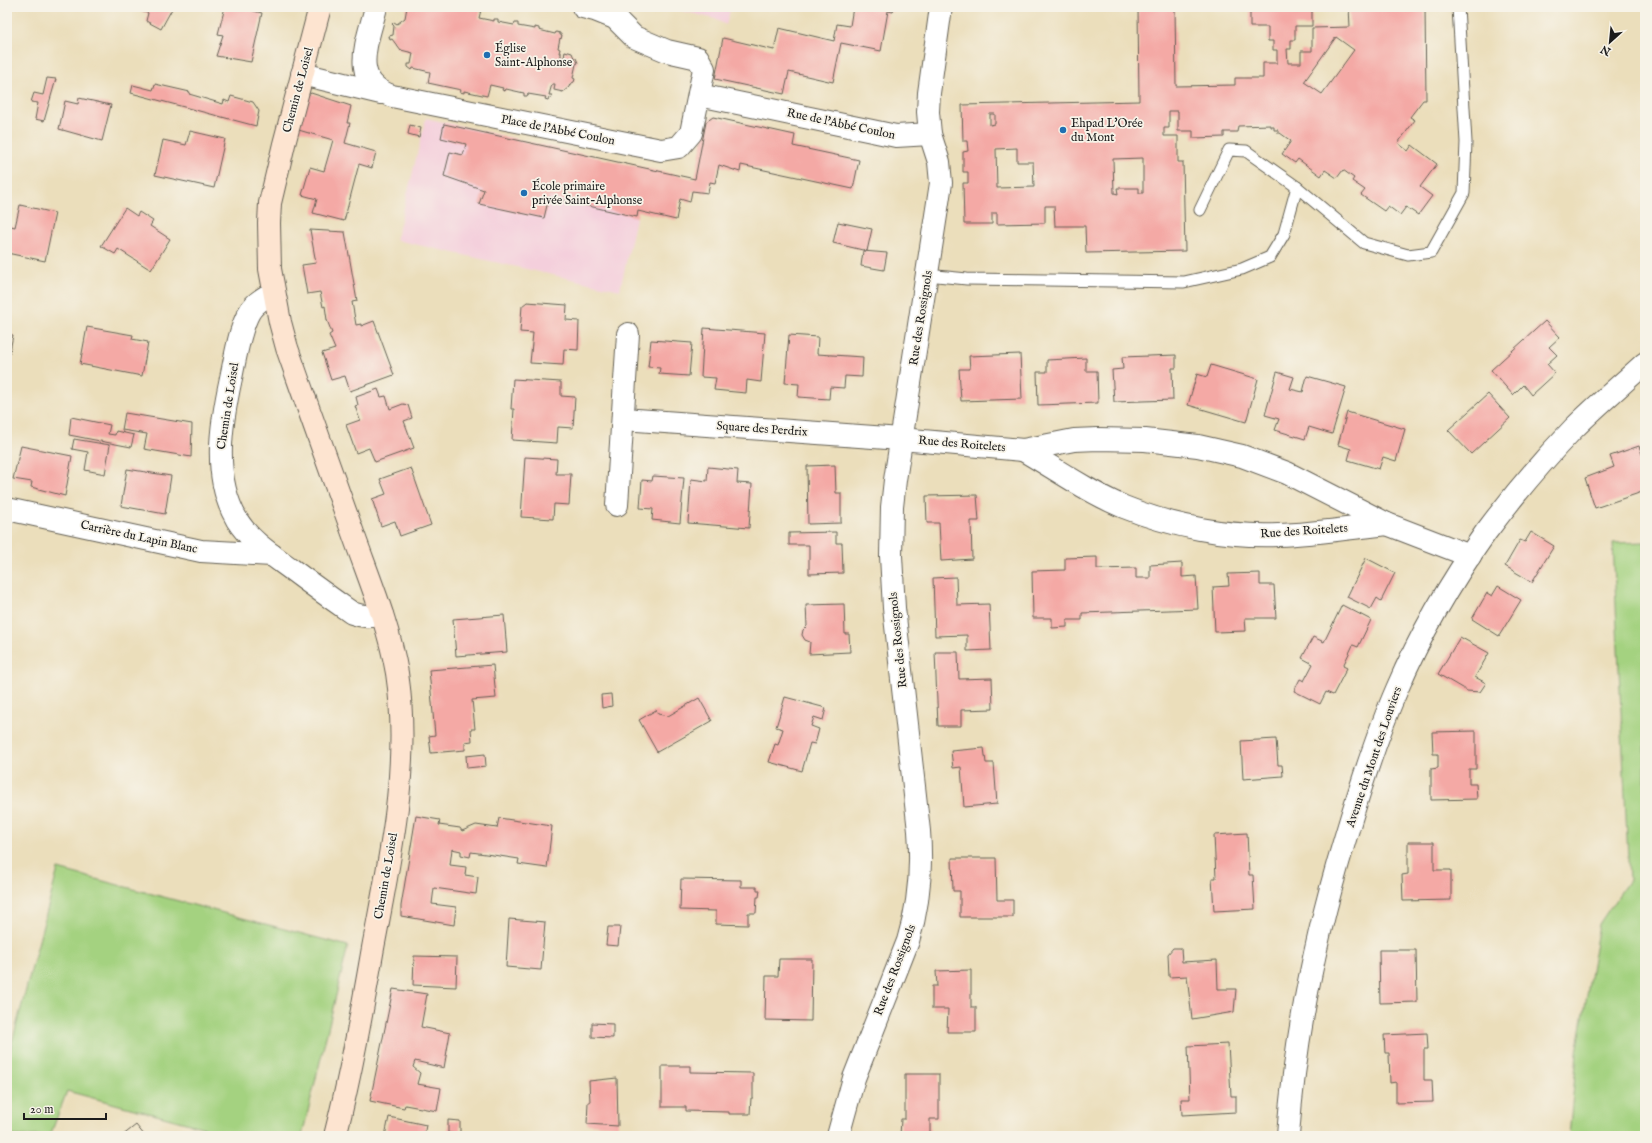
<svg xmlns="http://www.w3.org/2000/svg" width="1652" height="1143" viewBox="0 0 1652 1143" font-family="'IM FELL English',serif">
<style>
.built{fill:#f4cfdc}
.green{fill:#a4d280;stroke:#60774e}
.building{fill:#f4a9a5;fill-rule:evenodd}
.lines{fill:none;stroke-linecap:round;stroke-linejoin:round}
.lane-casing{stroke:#646054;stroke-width:13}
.street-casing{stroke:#646054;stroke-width:24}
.secondary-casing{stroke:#646054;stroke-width:24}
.lane{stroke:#fff;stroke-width:11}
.street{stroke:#fff;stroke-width:22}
.secondary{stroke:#fde4d0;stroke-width:22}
.poi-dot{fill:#1f6fb2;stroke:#f7f3e8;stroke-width:1.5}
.labels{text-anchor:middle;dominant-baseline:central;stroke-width:3.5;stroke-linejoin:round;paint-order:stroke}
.poi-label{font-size:12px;fill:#1c1c1c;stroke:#f7f3e8;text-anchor:start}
.street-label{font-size:12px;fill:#1c1c1c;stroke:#f7f3e8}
</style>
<rect width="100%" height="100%" fill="#f7f3e8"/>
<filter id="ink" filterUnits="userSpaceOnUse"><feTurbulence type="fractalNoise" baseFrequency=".025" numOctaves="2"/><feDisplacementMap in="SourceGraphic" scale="8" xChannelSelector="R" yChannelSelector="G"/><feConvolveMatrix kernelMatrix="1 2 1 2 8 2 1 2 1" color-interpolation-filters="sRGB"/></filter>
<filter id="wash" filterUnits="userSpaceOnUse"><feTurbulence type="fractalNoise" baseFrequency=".012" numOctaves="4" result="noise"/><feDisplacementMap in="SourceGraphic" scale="16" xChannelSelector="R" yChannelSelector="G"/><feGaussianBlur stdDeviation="0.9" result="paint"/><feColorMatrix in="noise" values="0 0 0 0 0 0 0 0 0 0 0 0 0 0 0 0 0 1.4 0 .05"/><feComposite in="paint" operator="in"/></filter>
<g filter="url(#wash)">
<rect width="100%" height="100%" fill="#ebdebb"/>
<g class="built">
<polygon points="666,7 731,7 726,25 715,19"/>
<polygon points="426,118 647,169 620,290 396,240"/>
</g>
<g class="green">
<polygon points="1645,542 1645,1136 1569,1136 1577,1053 1599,924 1629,880 1613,543"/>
<polygon points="58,869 348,946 302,1136 234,1136 67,1091 50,1136 7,1136 7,1061"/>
</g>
<g id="blocks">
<g class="building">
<polygon points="173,7 161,29 146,21 148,13 128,8"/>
<polygon points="225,7 238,7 262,13 251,62 216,56 223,35 218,34"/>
<polygon points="407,7 484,7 483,10 481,10 479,18 494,21 494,19 498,19 498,22 514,25 515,23 518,23 518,26 535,29 535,27 539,28 539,30 555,34 556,32 560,33 560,35 562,35 561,39 560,38 558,48 560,49 559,53 561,53 561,57 564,58 565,51 572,53 574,58 576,58 578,63 576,64 573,78 575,79 574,82 570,84 569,87 563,92 554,90 555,84 552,84 549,95 552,95 551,99 549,98 548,100 545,99 546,97 528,94 527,96 524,96 524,93 506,89 505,91 502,90 503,88 490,85 487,96 464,91 464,93 460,92 461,90 428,83 430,72 413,68 412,70 408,67 408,64 411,64 413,53 401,50 401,51 392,39 390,40 389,36 393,35 394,26 392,24 394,22 397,24 405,18"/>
<polygon points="853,7 894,7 893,12 888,11 881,51 841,43 833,82 789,72 784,94 715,79 723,38 774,50 779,28 834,41 837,24 850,26"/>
<path d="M1138,7H1175L1176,86L1235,85V78H1263V63H1277V50H1273V41H1268V27H1250V7H1312V26H1295V40H1291V49H1287L1288,63H1301V51H1312V28L1350,27L1349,7H1425L1426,100H1423L1410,117L1415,120L1398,143L1408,151L1412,145L1437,164L1420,187L1432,196L1418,215L1406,207L1400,215L1388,206L1384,211L1361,195L1365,190L1352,181L1354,178L1343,170L1337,178L1325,170L1321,176L1298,159L1295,163L1282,154L1291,141L1280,133H1278V130H1274V127H1271V125L1238,126L1237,132H1224V137L1193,138V131H1178V111H1169V128H1164V136H1178V162H1183L1185,251L1086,253L1085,226H1055L1054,206H1045V223L997,224V213H992V224H964L963,183H968V172H963V152L968,151L967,141H963L962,105L1139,101ZM1336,37L1354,50L1322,94L1304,82ZM990,114H995V124L990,125ZM1017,148V162H1033L1034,187L997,188L996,149ZM1143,158V193H1139V188H1117L1118,194L1114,193L1113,159Z"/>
<polygon points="47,78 56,79 44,121 35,119 38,103 31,102 34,93 43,95"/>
<polygon points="155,84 190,92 189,94 223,104 224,100 229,102 231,96 253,102 259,111 256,126 131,93 133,85 153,90"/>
<polygon points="311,93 351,106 347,123 350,123 345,143 376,152 372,168 359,164 344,221 313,213 317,199 302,195 310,167 324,171 333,140 295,129 303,98"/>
<polygon points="79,98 111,105 102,141 59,129 65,101 78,104"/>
<polygon points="713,117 795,135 793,146 859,160 853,189 741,165 740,172 719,165 715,183 710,182 708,193 692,191 690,202 680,199 676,220 638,211 637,217 549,197 544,218 479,204 484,190 444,176 450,152 463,155 466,144 441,138 444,124 695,179 706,122"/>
<polygon points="410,125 421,128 419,137 408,134"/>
<polygon points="190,131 225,139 214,188 155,175 163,140 186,145"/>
<polygon points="20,205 55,213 45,261 7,253 7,225 15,227"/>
<polygon points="125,208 137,216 139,212 153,221 150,226 170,239 151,270 118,249 115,254 101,246"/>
<polygon points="838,222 872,229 867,251 833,243"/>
<polygon points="310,230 345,232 357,301 352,302 356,325 361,324 361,326 374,321 394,375 350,391 345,376 331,380 322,353 335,349 329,335 332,333 327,320 325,306 323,307 320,292 307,294 302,265 316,263"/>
<polygon points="863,251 887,253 884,270 861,266"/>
<polygon points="527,302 567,305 566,320 579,321 578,350 564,349 563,365 530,363 533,333 520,332 522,306"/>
<polygon points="1545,321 1560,337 1549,347 1557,355 1547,364 1555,373 1531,395 1523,385 1513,395 1491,370"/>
<polygon points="87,327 133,335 132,339 148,342 142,376 80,364"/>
<polygon points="704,328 765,333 761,382 747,380 746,393 714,390 716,378 701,377"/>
<polygon points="7,334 13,335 8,362 7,362"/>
<polygon points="789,335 818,337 817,354 863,357 862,377 845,376 844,388 830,387 829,399 798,397 799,384 785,383"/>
<polygon points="651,340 692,343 689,376 659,374 660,368 648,367"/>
<polygon points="1020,354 1022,399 961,401 959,369 970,369 969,356"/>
<polygon points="1176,355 1176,368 1172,368 1173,400 1114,402 1112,370 1123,369 1122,357"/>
<polygon points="1086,358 1086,371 1097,371 1098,403 1038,405 1037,372 1047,372 1047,360"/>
<polygon points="1211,365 1258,379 1246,422 1188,405 1197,374 1207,377"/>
<polygon points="1277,372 1294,377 1290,389 1303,392 1307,376 1346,387 1332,434 1309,427 1305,439 1275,430 1279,419 1265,415"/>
<polygon points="513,379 561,382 561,396 575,397 573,428 558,427 557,443 512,440 514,409 511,409"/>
<polygon points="378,389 381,397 386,396 390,409 403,404 408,405 412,418 404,421 414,448 375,462 369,448 356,453 346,425 360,420 355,406 358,405 356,397"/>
<polygon points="1488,394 1510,418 1471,454 1448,430"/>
<polygon points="1347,412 1405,429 1396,461 1383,457 1379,469 1348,460 1351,449 1338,445"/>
<polygon points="125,413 192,424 191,457 144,449 147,434 122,430"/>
<polygon points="71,417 110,425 108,434 115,435 116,431 134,435 131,447 69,435"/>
<polygon points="74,439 110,445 105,474 85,470 88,452 72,449"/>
<polygon points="21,446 72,456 65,496 31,487 32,482 13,479"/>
<polygon points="1639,446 1643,457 1645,456 1645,491 1595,508 1585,478 1614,467 1610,456"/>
<polygon points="525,457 557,459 556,474 571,474 569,505 554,504 553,519 521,517"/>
<polygon points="835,465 836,493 841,493 841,523 808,524 807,466"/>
<polygon points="708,467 738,470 737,483 752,484 749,528 688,523 691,479 707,481"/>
<polygon points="411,468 431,525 400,536 395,521 381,526 372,499 386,494 380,479"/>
<polygon points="127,469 171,476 165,514 121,506"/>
<polygon points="653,476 684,478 680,523 652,520 653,509 640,508 642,480 652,481"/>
<polygon points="977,495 979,521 971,521 972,559 941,561 939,523 927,523 926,496"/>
<polygon points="836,532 836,543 842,543 843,573 809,574 809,545 789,545 789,533"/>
<polygon points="1531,532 1554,546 1532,582 1505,566 1520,540 1525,542"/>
<polygon points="1097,557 1097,569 1136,568 1136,578 1150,578 1150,565 1182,563 1182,577 1196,576 1198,609 1082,613 1082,620 1067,620 1067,627 1052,628 1052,618 1033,618 1032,571 1065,570 1065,558"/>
<polygon points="1366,558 1395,573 1381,601 1377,598 1371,609 1347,597"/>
<polygon points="1260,573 1260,585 1274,585 1276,618 1245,618 1246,631 1215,632 1213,587 1229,586 1228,574"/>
<polygon points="956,577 957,605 989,604 991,650 967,651 967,635 935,636 933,578"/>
<polygon points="1498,586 1521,600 1499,636 1472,619 1487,593 1492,596"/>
<polygon points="844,604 845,634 849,634 850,652 809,654 810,642 805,640 802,635 803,630 807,626 806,605"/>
<polygon points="1342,605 1371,620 1358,647 1353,645 1343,666 1347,668 1333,695 1326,692 1320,704 1294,691 1300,679 1304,681 1313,664 1302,658 1313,637 1324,642"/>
<polygon points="504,615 507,652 456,656 453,619"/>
<polygon points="1460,637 1489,653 1475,677 1486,683 1480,692 1467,691 1438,674"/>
<polygon points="935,652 958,652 959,679 992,678 993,709 961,710 961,726 938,726"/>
<polygon points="493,665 496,698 472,700 475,729 471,729 472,741 465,742 465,750 431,753 429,736 435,735 429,670"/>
<polygon points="611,694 612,706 602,708 601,695"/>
<polygon points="785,697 826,708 823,720 814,717 811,726 819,729 815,744 810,743 802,771 769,762 775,744 778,745 783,729 776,727"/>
<polygon points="699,698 712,721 657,752 639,720 656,710 658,714 668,716"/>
<polygon points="1476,731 1476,769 1469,769 1469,784 1476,784 1477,799 1431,800 1431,769 1438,768 1438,754 1433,754 1432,732"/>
<polygon points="1276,739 1278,765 1282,765 1283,776 1243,779 1241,741"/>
<polygon points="984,748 986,763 994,763 997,804 964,807 961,767 953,768 951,751"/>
<polygon points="485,754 486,766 467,768 466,756"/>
<polygon points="416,816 440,820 439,825 460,828 462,831 476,825 497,828 499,818 552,826 547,868 518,864 519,859 493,855 471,852 470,857 461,855 461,851 452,849 450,865 466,867 465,875 478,877 476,894 434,888 432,904 456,907 454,925 401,916 401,906"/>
<polygon points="1247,833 1249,875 1253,875 1255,909 1214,911 1212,878 1216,878 1214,835"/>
<polygon points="1408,842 1434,842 1434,870 1451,870 1451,900 1403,901 1402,875 1408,874"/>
<polygon points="952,858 996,858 997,900 1013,900 1013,917 960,917 960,891 953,891"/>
<polygon points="681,879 741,880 741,887 757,887 757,890 760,890 759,897 757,897 756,913 748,913 748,925 716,924 716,911 680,910"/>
<polygon points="509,919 545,922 541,970 506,967"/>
<polygon points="608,927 620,927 618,946 606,945"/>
<polygon points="1173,948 1181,948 1182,962 1217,960 1218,989 1236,989 1234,1012 1192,1019 1187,976 1169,977 1168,954"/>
<polygon points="1379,950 1416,950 1417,1002 1380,1003"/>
<polygon points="414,956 457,957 456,987 413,985"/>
<polygon points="779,959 812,959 811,1021 765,1020 766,976 778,976"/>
<polygon points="971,970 971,1007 976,1007 976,1032 947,1032 948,1009 932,1009 932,986 937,986 936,971"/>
<polygon points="393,989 427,994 421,1027 450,1033 444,1068 415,1061 413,1067 420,1073 417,1084 441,1088 437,1111 405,1105 404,1108 370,1101"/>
<polygon points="592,1023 613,1024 613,1038 592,1037"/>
<polygon points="1427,1033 1428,1049 1424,1049 1424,1080 1432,1080 1433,1102 1396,1103 1396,1082 1390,1083 1389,1053 1385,1053 1384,1035"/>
<polygon points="1228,1044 1231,1096 1236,1096 1236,1112 1182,1115 1181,1099 1190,1099 1188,1046"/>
<polygon points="662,1066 690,1066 690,1072 753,1073 753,1098 751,1098 750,1114 729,1114 729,1112 686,1111 686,1107 662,1107"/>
<polygon points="905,1074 939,1074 939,1119 930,1119 930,1136 900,1136 901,1119 905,1119"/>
<polygon points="617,1078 618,1126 587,1124 588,1102 590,1102 589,1081"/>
<polygon points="389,1117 426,1125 424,1136 385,1136"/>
<polygon points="448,1120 460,1121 460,1134 448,1133"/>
<polygon points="136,1125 145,1136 122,1136"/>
</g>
</g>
</g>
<g filter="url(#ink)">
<use href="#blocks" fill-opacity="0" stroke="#646054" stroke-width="1"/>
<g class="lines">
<g class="lane-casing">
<g id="lane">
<polyline points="1200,210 1229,150 1246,151 1297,187 1364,243 1408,255 1431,252 1464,193 1466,142 1458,7"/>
<polyline points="927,275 967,279 1184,282 1242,269 1270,257 1284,234 1297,187"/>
</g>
</g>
<g class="street-casing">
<g id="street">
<path d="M376,7C368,41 348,81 392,96L661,150L679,147L691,133L704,69L698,58L667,51L634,37L615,18L595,10L583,7"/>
<polyline points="302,74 381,93"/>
<polyline points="699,95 896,136 930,134"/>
<path d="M274,292C267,296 259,300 254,306C241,318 235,360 231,378C221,424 212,477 237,520C250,541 272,555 291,569C311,584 332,599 352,613C363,617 370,617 382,615"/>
<polyline points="623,419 901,439 1023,450 1074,440 1098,439 1145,440 1198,446 1242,456 1287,473 1387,524 1470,556"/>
<path d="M1023,450C1056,469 1088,492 1124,507C1171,526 1227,537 1278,535C1314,534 1351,528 1387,524"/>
<polyline points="617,505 628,334"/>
<polyline points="7,509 201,551 272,555"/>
<path d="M838,1136L854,1078L908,941C919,905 922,868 919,831L894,608L891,556L892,507L895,480L941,183L939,162L930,134L928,112L929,93L941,7"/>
<path d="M1288,1136C1295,1035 1316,935 1345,839C1360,788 1376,737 1397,689C1420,635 1452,580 1486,532C1513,496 1542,461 1574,428C1597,405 1621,385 1645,363"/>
</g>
</g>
<g class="secondary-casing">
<path id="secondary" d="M320,7L284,144L270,203L269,223L270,269L280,322L287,348C309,411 332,474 354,536C370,581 389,626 397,673C411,765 390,857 373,948C362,1011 351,1074 335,1136"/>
</g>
<use href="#lane" class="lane"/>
<use href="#street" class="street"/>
<use href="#secondary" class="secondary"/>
</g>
</g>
<g class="poi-dot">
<circle cx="487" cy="55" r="4"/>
<circle cx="1063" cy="130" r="4"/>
<circle cx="524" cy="193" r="4"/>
</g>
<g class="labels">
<g class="poi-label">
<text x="495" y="48">Église<tspan x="495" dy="14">Saint-Alphonse</tspan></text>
<text x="1071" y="123">Ehpad L'Orée<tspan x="1071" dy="14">du Mont</tspan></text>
<text x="532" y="186">École primaire<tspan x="532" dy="14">privée Saint-Alphonse</tspan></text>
</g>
<g class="street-label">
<text transform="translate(298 90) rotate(-75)">Chemin de Loisel</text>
<text transform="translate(841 124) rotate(12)">Rue de l'Abbé Coulon</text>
<text transform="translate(558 130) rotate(11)">Place de l'Abbé Coulon</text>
<text transform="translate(921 318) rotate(-81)">Rue des Rossignols</text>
<text transform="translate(228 406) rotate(-81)">Chemin de Loisel</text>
<text transform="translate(762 429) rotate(4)">Square des Perdrix</text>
<text transform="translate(962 444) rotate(5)">Rue des Roitelets</text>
<text transform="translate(1304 531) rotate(-4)">Rue des Roitelets</text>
<text transform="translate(139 537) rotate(12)">Carrière du Lapin Blanc</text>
<text transform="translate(898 640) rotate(-96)">Rue des Rossignols</text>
<text transform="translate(1374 757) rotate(-71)">Avenue du Mont des Louviers</text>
<text transform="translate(386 876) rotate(-80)">Chemin de Loisel</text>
<text transform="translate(895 970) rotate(-69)">Rue des Rossignols</text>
</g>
</g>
<rect width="1652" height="1143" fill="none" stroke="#f7f3e8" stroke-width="24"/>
<g transform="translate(1610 42) rotate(207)" stroke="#f7f3e8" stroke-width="3" paint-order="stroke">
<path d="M0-3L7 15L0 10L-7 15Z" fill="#1c1c1c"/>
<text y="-6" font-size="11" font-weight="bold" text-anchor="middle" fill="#1c1c1c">N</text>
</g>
<path d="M24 1113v6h82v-6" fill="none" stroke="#1c1c1c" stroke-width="2"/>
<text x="30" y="1113" font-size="12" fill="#1c1c1c" stroke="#f7f3e8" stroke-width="3" paint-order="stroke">20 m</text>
</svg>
